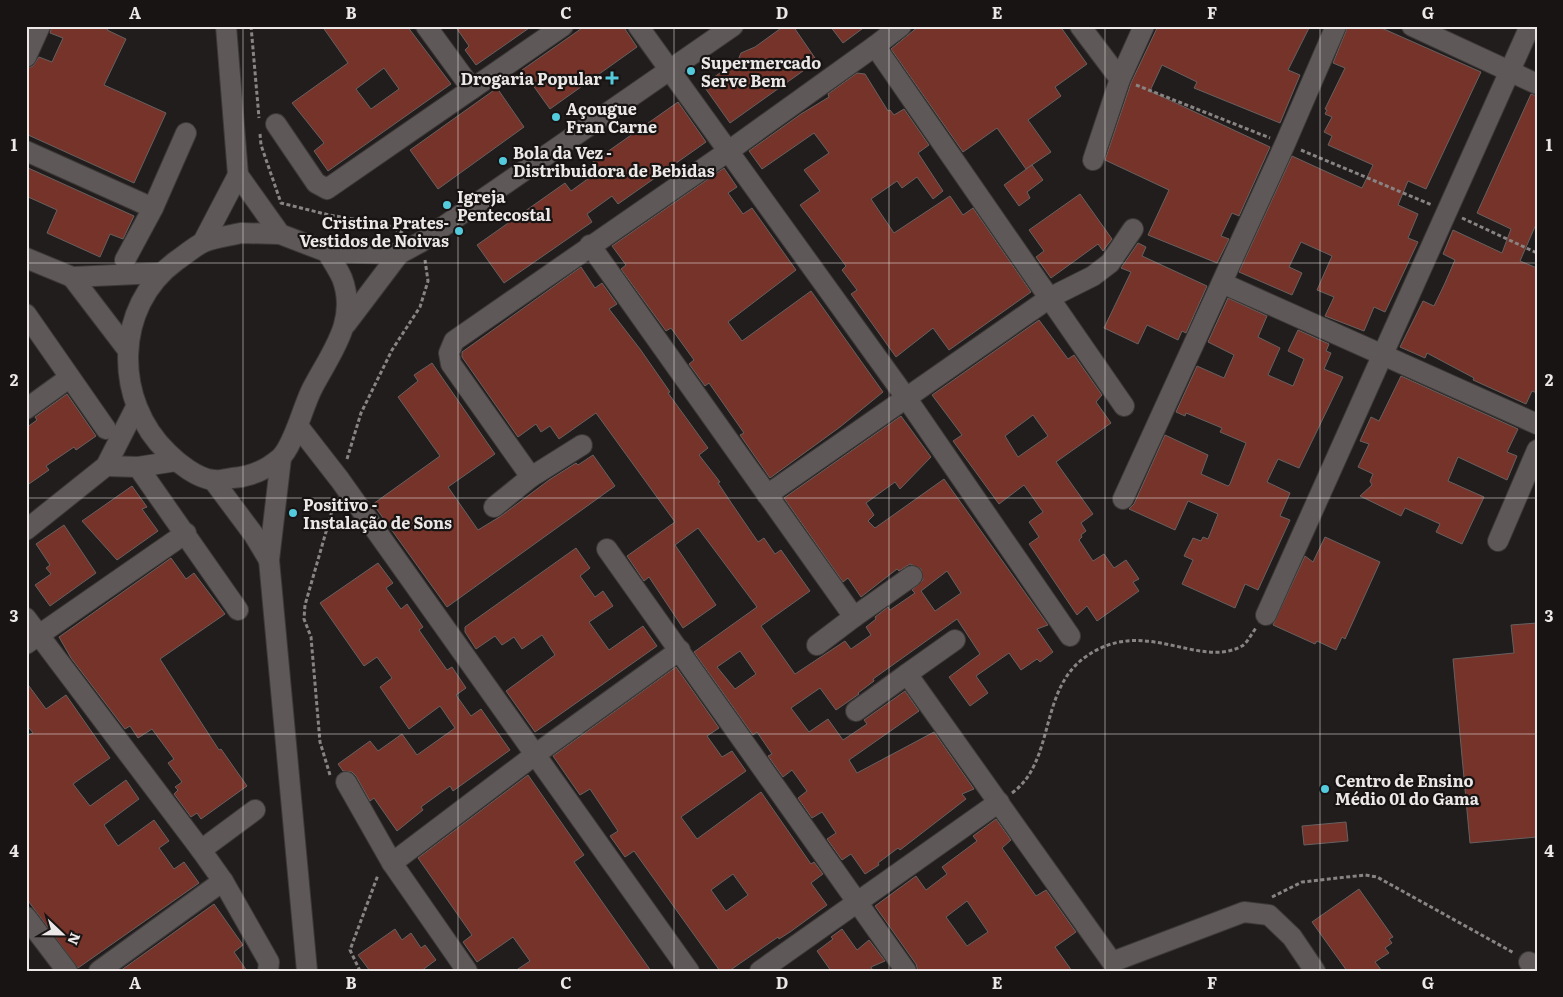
<svg xmlns="http://www.w3.org/2000/svg" width="1563" height="997" viewBox="0 0 1563 997" font-family="Literata,serif">
<style>
.building{fill:#763329;stroke:#666160;fill-rule:evenodd}
.lines{fill:none;stroke-linecap:round;stroke-linejoin:round}
.minor-casing{stroke:#3c3938;stroke-width:22}
.path{stroke:#888483;stroke-width:3;stroke-dasharray:4 2.5;stroke-linecap:butt}
.minor{stroke:#5e5958;stroke-width:20}
.grid{fill:none;stroke:#ebe8e7;stroke-width:1;stroke-opacity:0.55}
.poi-dot{fill:#54cadd;stroke:#181414;stroke-width:2}
.labels{text-anchor:middle;dominant-baseline:central;stroke-width:4.5;stroke-linejoin:round;paint-order:stroke}
.poi-label{font-size:16px;font-weight:bold;fill:#ebe8e7;stroke:#181414;text-anchor:start}
.neatline{fill:none;stroke:#ebe8e7;stroke-width:2}
.grid-label{font-size:16px;text-anchor:middle;font-weight:bold;fill:#ebe8e7}
</style>
<rect width="100%" height="100%" fill="#221d1d"/>
<g class="building">
<polygon points="52,26 109,26 107,30 126,39 104,85 166,113 134,183 26,134 26,69 33,66 39,57 52,62 63,38 50,33"/>
<path d="M322,26H407L451,84L328,171L314,151L324,143L292,103L348,63ZM384,68L399,89L371,109L356,89Z"/>
<polygon points="455,26 532,26 476,65 465,50 469,46"/>
<polygon points="585,26 623,26 637,47 550,109 522,70"/>
<polygon points="784,26 793,26 817,61 730,123 703,85 738,60 741,53 755,47"/>
<polygon points="830,26 866,26 843,43"/>
<polygon points="919,26 1060,26 1087,64 1055,87 1061,96 1028,120 1051,152 1026,169 997,128 963,152 891,49"/>
<polygon points="1158,26 1310,26 1288,70 1300,75 1280,123 1194,88 1197,82 1162,65 1150,91 1270,147 1239,216 1232,213 1221,236 1229,239 1217,263 1148,235 1169,190 1105,160 1131,83"/>
<polygon points="1348,26 1377,26 1481,72 1426,189 1408,181 1398,205 1418,214 1408,238 1418,242 1385,312 1374,307 1364,331 1325,316 1334,297 1317,290 1332,256 1301,242 1289,267 1302,273 1292,295 1239,272 1292,156 1362,188 1373,165 1328,145 1332,136 1324,132 1332,117 1325,114 1327,110 1325,109 1345,68 1333,63"/>
<polygon points="857,73 865,74 888,111 890,110 894,115 904,109 929,145 918,153 943,191 933,199 917,177 902,188 897,181 871,199 894,233 950,196 963,215 973,208 1031,292 949,350 933,328 896,357 851,294 857,290 842,270 846,266 800,205 820,191 804,170 829,153 814,133 762,169 749,151 801,114 829,97 828,94"/>
<polygon points="497,88 524,127 438,189 410,150"/>
<polygon points="1531,94 1537,96 1537,222 1520,261 1537,268 1537,393 1532,391 1526,404 1473,380 1474,378 1427,353 1425,358 1400,347 1423,301 1434,306 1445,283 1455,260 1443,254 1453,230 1502,253 1511,229 1477,213"/>
<polygon points="678,102 706,142 618,204 612,196 587,214 592,222 504,283 477,245 565,183 571,191 596,173 590,164"/>
<polygon points="1032,165 1043,180 1027,192 1030,198 1019,206 1004,185"/>
<polygon points="26,167 134,216 123,239 110,234 100,257 47,233 57,210 26,196"/>
<polygon points="724,168 737,187 728,193 743,214 752,208 796,270 728,322 742,341 811,291 883,392 840,427 770,478 740,435 744,433 709,383 705,386 689,364 694,360 671,328 666,331 621,269 626,265 612,246"/>
<polygon points="1080,194 1112,239 1103,251 1098,244 1051,278 1036,257 1044,251 1029,230"/>
<polygon points="1138,243 1146,247 1142,256 1207,286 1186,333 1182,331 1178,340 1147,325 1138,344 1104,328 1131,272 1121,268"/>
<path d="M581,267L595,288L602,283L617,304L609,309L640,349L670,392L668,393L708,448L699,455L720,482L718,483L732,504L758,542L764,538L775,554L781,550L810,591L761,626L795,674L845,641L851,649L871,635L866,627L876,619L875,617L888,607L890,610L915,593L912,590L923,580L921,569L910,564L899,571L897,569L861,597L848,578L843,582L784,498L901,416L931,457L900,489L895,482L866,503L874,515L868,521L875,528L944,479L1048,625L1037,629L1053,652L1040,662L1037,659L1021,670L1009,653L976,676L988,693L970,706L949,677L980,654L957,619L873,679L874,681L858,693L859,694L836,710L820,688L791,708L809,732L828,719L843,740L867,724L864,720L905,691L919,711L849,760L857,773L934,732L974,789L962,794L966,799L900,850L898,848L878,863L879,865L865,874L851,854L842,860L827,839L836,833L822,812L812,818L798,798L807,791L792,770L783,777L768,756L772,754L757,732L753,735L694,652L757,607L698,528L675,545L716,605L683,628L649,577L644,581L627,556L675,522L596,413L559,439L550,426L541,432L536,424L518,437L462,357V352ZM947,571L961,593L935,611L921,591ZM740,651L756,674L735,689L717,667Z"/>
<polygon points="1228,298 1267,316 1258,337 1280,348 1268,375 1293,386 1304,359 1288,351 1298,330 1329,344 1326,351 1331,353 1324,369 1343,377 1299,468 1278,459 1267,482 1290,493 1280,516 1290,520 1258,590 1245,584 1235,608 1182,584 1193,560 1184,556 1193,538 1201,541 1203,537 1208,539 1218,514 1188,501 1175,530 1129,509 1134,504 1165,435 1208,455 1201,474 1228,486 1230,484 1246,443 1220,432 1222,428 1186,413 1185,416 1176,412 1197,366 1224,378 1234,355 1208,342"/>
<path d="M1039,320L1068,359L1074,355L1102,395L1096,402L1111,423L1056,462L1093,514L1081,523L1086,531L1081,535L1082,537L1079,540L1093,561L1104,554L1114,568L1126,560L1139,579L1133,582L1139,591L1097,621L1087,606L1077,615L1029,544L1039,537L1029,522L1043,512L1024,485L999,504L953,441L962,435L932,395ZM1033,415L1048,436L1018,457L1005,436Z"/>
<polygon points="432,363 495,454 448,487 478,530 501,516 549,480 576,463 578,465 593,455 615,486 447,607 373,504 440,456 398,397 418,381 414,375"/>
<polygon points="1401,376 1518,429 1507,452 1517,456 1507,480 1458,457 1448,481 1484,497 1462,544 1436,532 1440,524 1405,508 1401,516 1360,496 1372,485 1370,481 1373,474 1358,467 1369,444 1360,441 1371,417 1379,421"/>
<polygon points="67,394 96,436 76,450 74,447 46,466 49,470 26,486 26,428 37,420 35,417"/>
<polygon points="132,486 147,507 142,509 158,531 117,560 82,521"/>
<polygon points="64,525 96,573 50,606 35,585 51,574 46,568 50,565 36,544"/>
<polygon points="1325,537 1380,562 1345,639 1342,637 1336,650 1317,641 1315,644 1273,625 1305,556 1313,562"/>
<polygon points="576,548 590,568 580,576 595,597 603,591 613,606 589,622 609,650 643,626 657,646 535,732 506,691 555,655 542,635 522,649 514,637 502,645 495,636 476,649 465,632 465,627"/>
<polygon points="171,558 186,579 194,573 225,614 160,659 219,750 221,749 247,786 201,819 197,813 191,817 174,794 178,790 175,787 182,782 168,763 174,759 152,729 138,738 130,726 125,729 71,658 59,637"/>
<polygon points="378,563 393,583 386,588 401,609 407,604 423,627 419,630 447,670 452,667 466,688 456,695 471,716 481,709 510,750 453,791 450,786 421,807 423,810 397,831 374,798 370,801 356,776 352,772 343,771 338,764 370,741 378,751 402,734 417,755 455,728 440,706 409,729 380,687 392,678 377,657 364,666 320,603"/>
<polygon points="1537,623 1537,837 1470,843 1453,659 1514,653 1511,625"/>
<path d="M676,667L719,728L707,736L722,757L732,751L746,771L681,817L697,839L761,792L811,864L814,862L823,874L811,883L827,905L790,932L779,939L778,937L729,971H720L634,851L625,857L610,836L618,831L590,789L580,795L553,756ZM733,874L748,895L726,911L711,890Z"/>
<polygon points="26,682 46,709 66,695 110,758 73,784 90,806 126,780 139,799 104,825 118,846 154,820 169,841 159,848 174,869 184,862 199,883 78,968 26,898 26,736 33,733 26,724"/>
<polygon points="528,775 584,855 574,862 651,971 515,971 530,961 513,937 477,962 463,942 472,935 418,858"/>
<path d="M996,819L1011,840L1002,848L1036,896L1046,890L1076,932L1055,947L1072,971H918L916,964L875,906L916,876L926,890L947,874L942,867L977,841L973,836ZM967,901L988,932L967,946L946,917Z"/>
<polygon points="1346,822 1348,841 1304,845 1302,826"/>
<polygon points="1359,889 1393,937 1389,939 1392,943 1385,948 1389,953 1375,962 1382,971 1347,971 1312,922"/>
<polygon points="214,904 243,945 234,952 247,971 120,971"/>
<polygon points="395,929 402,940 411,933 421,948 425,945 436,960 421,971 370,971 358,955"/>
<polygon points="842,929 857,950 869,940 885,961 871,967 873,971 831,971 817,951 833,939 831,937"/>
</g>
<g class="lines">
<g class="minor-casing">
<g id="minor">
<polyline points="226,26 238,175 280,234"/>
<polyline points="426,26 472,89"/>
<polyline points="638,26 907,399 1070,636"/>
<polyline points="1080,26 1120,79"/>
<polyline points="1412,26 1537,84"/>
<polyline points="875,46 901,26"/>
<polyline points="26,57 40,26"/>
<polyline points="276,124 316,183 327,189 563,26"/>
<polyline points="26,151 153,208"/>
<polyline points="1093,160 1120,79 1144,26"/>
<path d="M241,233L280,234L327,252C332,260 338,269 342,278C358,320 332,351 313,387C303,405 294,446 280,458C266,470 249,477 232,478C226,479 219,481 213,480C197,478 179,464 168,453C113,401 114,306 176,261C185,255 195,246 204,242C216,237 229,236 241,233Z"/>
<polyline points="203,242 238,175"/>
<polyline points="590,245 854,617 912,576"/>
<polyline points="327,252 399,254"/>
<polyline points="26,258 72,277 160,273"/>
<polyline points="125,260 153,208 186,133"/>
<polyline points="72,277 127,349"/>
<polyline points="1222,283 1537,424"/>
<polyline points="26,314 106,429"/>
<polyline points="346,324 399,254 421,242 733,26"/>
<polyline points="26,409 69,378"/>
<polyline points="298,426 340,480 689,971"/>
<polyline points="281,458 269,560 307,971"/>
<polyline points="106,466 138,467 176,461"/>
<polyline points="138,467 238,610"/>
<polyline points="531,477 582,445"/>
<polyline points="213,480 254,535 269,560"/>
<polyline points="767,495 1051,297 1093,276 1110,263 1133,229"/>
<polyline points="1123,499 1285,144 1336,26"/>
<polyline points="494,507 531,477 451,364 449,353 454,341 730,150 875,46 1124,406"/>
<polyline points="26,530 106,466 136,407"/>
<polyline points="1498,541 1537,450"/>
<polyline points="607,549 906,971"/>
<polyline points="1266,615 1530,26"/>
<polyline points="26,618 201,850 223,881 269,962 268,971"/>
<polyline points="955,640 907,674 1112,962 1244,912 1269,915 1292,937 1315,971"/>
<polyline points="26,644 186,533"/>
<polyline points="817,645 854,617"/>
<polyline points="856,711 907,674"/>
<polyline points="346,782 392,863 467,971"/>
<polyline points="201,850 255,810"/>
<polyline points="392,863 536,754 680,650"/>
<polyline points="26,917 67,971"/>
<polyline points="1529,962 1535,971"/>
<polyline points="99,971 223,881"/>
<polyline points="760,971 999,802"/>
</g>
</g>
<g class="path">
<polyline points="251,26 259,118"/>
<polyline points="1136,85 1270,138"/>
<polyline points="260,134 261,145 281,203 329,215 384,224 403,233"/>
<polyline points="1301,150 1432,205"/>
<polyline points="1462,218 1537,253"/>
<polyline points="347,459 361,413 392,350 420,307 428,281 425,260"/>
<polyline points="330,775 320,742 311,637 304,619 305,605 334,504"/>
<path d="M1012,793C1055,762 1039,691 1084,658C1143,614 1197,670 1242,646C1247,643 1252,633 1256,628"/>
<polyline points="1272,897 1302,882 1365,875 1377,877 1514,953"/>
<polyline points="360,971 350,950 378,875"/>
</g>
<use href="#minor" class="minor"/>
</g>
<path class="grid" d="M243,26V971M458,26V971M674,26V971M889,26V971M1105,26V971M1320,26V971M26,263H1537M26,498H1537M26,734H1537"/>
<g class="poi-dot">
<circle cx="691" cy="71" r="5"/>
<path d="M609.5 70.5h5v5h5v5h-5v5h-5v-5h-5v-5h5z"/>
<circle cx="556" cy="117" r="5"/>
<circle cx="503" cy="161" r="5"/>
<circle cx="447" cy="205" r="5"/>
<circle cx="459" cy="231" r="5"/>
<circle cx="293" cy="513" r="5"/>
<circle cx="1325" cy="789" r="5"/>
</g>
<g class="labels">
<g class="poi-label">
<text x="701" y="62">Supermercado<tspan x="701" dy="18">Serve Bem</tspan></text>
<text x="602" y="78" text-anchor="end">Drogaria Popular</text>
<text x="566" y="108">Açougue<tspan x="566" dy="18">Fran Carne</tspan></text>
<text x="513" y="152">Bola da Vez -<tspan x="513" dy="18">Distribuidora de Bebidas</tspan></text>
<text x="457" y="196">Igreja<tspan x="457" dy="18">Pentecostal</tspan></text>
<text x="449" y="222" text-anchor="end">Cristina Prates-<tspan x="449" dy="18">Vestidos de Noivas</tspan></text>
<text x="303" y="504">Positivo -<tspan x="303" dy="18">Instalação de Sons</tspan></text>
<text x="1335" y="780">Centro de Ensino<tspan x="1335" dy="18">Médio 01 do Gama</tspan></text>
</g>
</g>
<rect width="1563" height="997" fill="none" stroke="#181414" stroke-width="55"/>
<g transform="translate(62 934) rotate(112)" stroke="#181414" stroke-width="4" paint-order="stroke">
<path d="M0-4L9 19L0 12L-9 19Z" fill="#ebe8e7"/>
<text y="-8" font-size="14" font-weight="bold" text-anchor="middle" fill="#ebe8e7">N</text>
</g>
<rect x="28" y="28" width="1508" height="942" class="neatline"/>
<g class="grid-label">
<text x="135" y="19">A</text>
<text x="351" y="19">B</text>
<text x="566" y="19">C</text>
<text x="782" y="19">D</text>
<text x="997" y="19">E</text>
<text x="1212" y="19">F</text>
<text x="1428" y="19">G</text>
<text x="14" y="151">1</text>
<text x="1549" y="151">1</text>
<text x="14" y="386">2</text>
<text x="1549" y="386">2</text>
<text x="14" y="622">3</text>
<text x="1549" y="622">3</text>
<text x="14" y="857">4</text>
<text x="1549" y="857">4</text>
<text x="135" y="989">A</text>
<text x="351" y="989">B</text>
<text x="566" y="989">C</text>
<text x="782" y="989">D</text>
<text x="997" y="989">E</text>
<text x="1212" y="989">F</text>
<text x="1428" y="989">G</text>
</g>
</svg>
